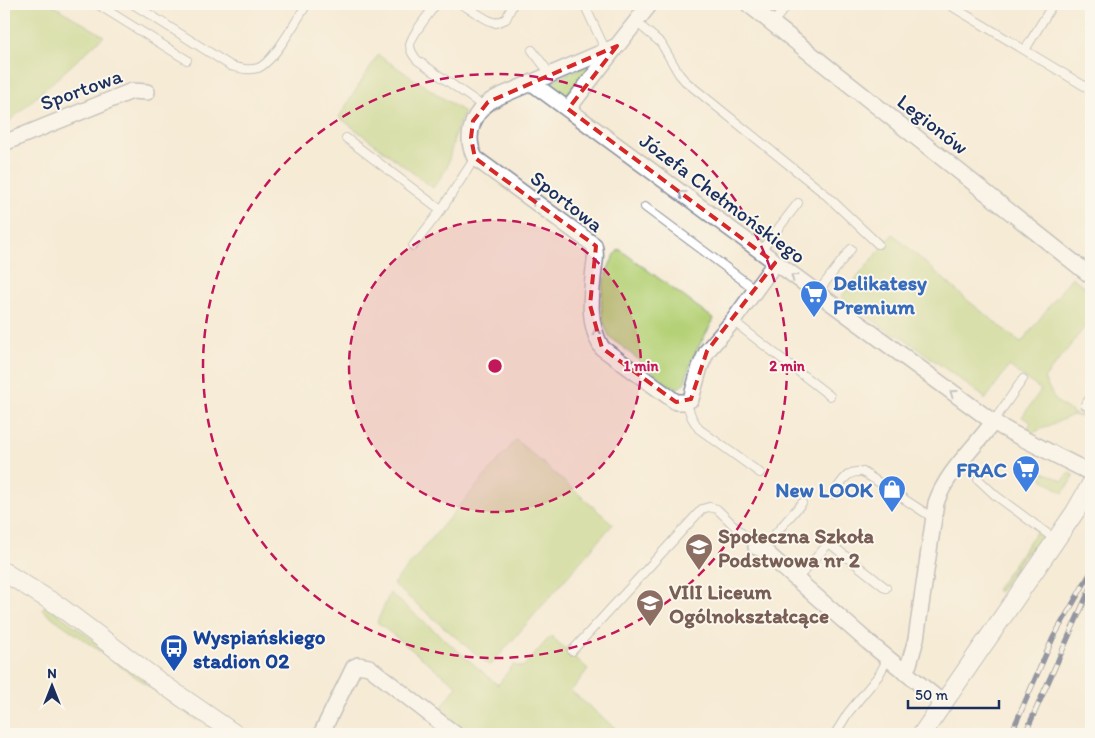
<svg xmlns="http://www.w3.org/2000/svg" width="1095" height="738" viewBox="0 0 1095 738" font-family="Itim,sans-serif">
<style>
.green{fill:#b5d177;stroke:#68806a}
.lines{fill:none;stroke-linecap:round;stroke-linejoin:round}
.service-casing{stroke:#888d9a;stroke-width:10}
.minor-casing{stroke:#888d9a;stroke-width:18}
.tertiary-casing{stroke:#888d9a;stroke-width:20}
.service{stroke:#fff;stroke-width:8}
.minor{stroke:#fff;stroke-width:15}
.tertiary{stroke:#fff;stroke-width:18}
.rail-casing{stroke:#1b2f5e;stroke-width:5.5}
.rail{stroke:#fbf7ec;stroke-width:4;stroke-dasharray:11;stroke-linecap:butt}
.oneway{stroke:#8d97ae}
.marked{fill:none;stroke:#d62828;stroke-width:4;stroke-dasharray:10 6;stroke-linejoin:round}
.ring{fill:none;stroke:#c2185b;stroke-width:2.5;stroke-dasharray:9 6}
.labels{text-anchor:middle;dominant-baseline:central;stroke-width:4;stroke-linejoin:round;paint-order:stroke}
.street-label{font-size:21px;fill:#1b2f5e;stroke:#fbf7ec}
.shop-label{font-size:21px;font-weight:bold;fill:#366cbe;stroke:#fbf7ec;text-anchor:end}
.education-label{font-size:21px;font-weight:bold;fill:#785e54;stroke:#fbf7ec;text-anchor:start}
.transit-label{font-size:21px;font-weight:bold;fill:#164399;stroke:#fbf7ec;text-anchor:start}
.centre{fill:#c2185b;stroke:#fbf7ec;stroke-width:2.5}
.ring-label{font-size:15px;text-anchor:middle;font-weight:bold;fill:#c2185b;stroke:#fbf7ec;stroke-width:4;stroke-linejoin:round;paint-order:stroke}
</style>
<rect width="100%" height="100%" fill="#fbf7ec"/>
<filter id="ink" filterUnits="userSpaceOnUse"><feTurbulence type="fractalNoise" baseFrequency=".02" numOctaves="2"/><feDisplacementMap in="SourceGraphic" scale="10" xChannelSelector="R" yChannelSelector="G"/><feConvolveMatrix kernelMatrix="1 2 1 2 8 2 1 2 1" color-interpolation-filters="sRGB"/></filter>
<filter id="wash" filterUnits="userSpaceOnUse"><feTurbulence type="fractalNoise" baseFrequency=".0096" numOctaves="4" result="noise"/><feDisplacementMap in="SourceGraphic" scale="20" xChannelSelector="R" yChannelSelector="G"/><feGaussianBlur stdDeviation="1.12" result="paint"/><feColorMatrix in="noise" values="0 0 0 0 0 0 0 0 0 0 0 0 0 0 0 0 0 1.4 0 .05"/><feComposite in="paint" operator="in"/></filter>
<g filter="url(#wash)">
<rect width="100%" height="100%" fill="#f6ebd6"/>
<g class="green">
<polygon points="4,4 51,4 104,36 4,126"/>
<polygon points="378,55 464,112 455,134 447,168 433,188 339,117"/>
<polygon points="597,61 573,92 566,96 560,96 547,84 547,83"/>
<polygon points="893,234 966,299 1021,343 1072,277 1091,292 1091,319 1044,379 1056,401 1078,416 1083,412 1091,417 1091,419 1073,415 1030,434 1026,431 1031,422 1022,417 1041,390 1009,366 985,400 984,397 901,336 891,333 841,297"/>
<path d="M619,249L714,319L693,357L684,384L678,388L667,384C653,372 639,360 625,349C621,345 613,341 610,337C594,311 602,271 619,249Z"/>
<polygon points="516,440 613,524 490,666 393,584"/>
<polygon points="1037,463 1041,466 1039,470 1063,481 1069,472 1074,476 1063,493 1033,472"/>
<polygon points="1038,529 1045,534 1046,538 1038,549 1026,552 999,592 996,590"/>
<polygon points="390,593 498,685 513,665 523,667 551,636 588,669 571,691 622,734 459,734 436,715 457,686 377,622"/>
<polygon points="46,605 199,718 196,720 42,610"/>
</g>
</g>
<g filter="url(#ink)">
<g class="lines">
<g class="service-casing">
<g id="service">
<polyline points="97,4 187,60"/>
<path d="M133,4L231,66C240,68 248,71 258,68C274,62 297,19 307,4"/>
<path d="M436,4C430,13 411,35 410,45C410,51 413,55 417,60L483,106"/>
<polyline points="461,4 488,20 496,23 506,19 513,4"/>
<polyline points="584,4 606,51"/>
<polyline points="948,4 1091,90"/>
<polyline points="636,22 661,43 679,74 685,81 825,194 878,244"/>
<polyline points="772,23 789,4"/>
<polyline points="532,50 551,75"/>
<polyline points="1025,50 1053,4"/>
<polyline points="346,138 441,210 475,158"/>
<polyline points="645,207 756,290"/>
<polyline points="413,246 441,210"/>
<polyline points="760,252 798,203"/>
<polyline points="817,293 851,249"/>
<polyline points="733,321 830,396"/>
<polyline points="686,402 692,418 699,429 760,473"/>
<polyline points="1085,405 1091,397"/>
<polyline points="993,422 1023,379"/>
<polyline points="978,479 995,495 1056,540"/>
<path d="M833,494C843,481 846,470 863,472L933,518"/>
<polyline points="762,549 802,503"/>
<polyline points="797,579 829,543 886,588"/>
<polyline points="572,651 702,509 709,507 717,509 756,547"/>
<polyline points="835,734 848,713 879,675 888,658"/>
</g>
</g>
<g class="minor-casing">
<g id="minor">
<path d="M650,4L617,46L498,97C474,108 463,134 475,158L594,245C597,253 595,261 594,269C591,296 587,323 602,348L676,402H686L691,399L700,367L707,351L733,321L775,263"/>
<polyline points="748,4 1091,276"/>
<polyline points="532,83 993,422 1012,433 1091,473"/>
<polyline points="568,109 616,47"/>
<polyline points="4,143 132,91 147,92"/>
<polyline points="756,547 762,549 868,642 943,703"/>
<path d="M904,672L909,664L916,639L936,503C947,471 974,449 993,422"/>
<polyline points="321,734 354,667 358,665 369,667 455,734"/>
</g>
</g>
<g class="tertiary-casing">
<g id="tertiary">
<polyline points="4,572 59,606 164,685 235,734"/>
<polyline points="922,734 1075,512 1091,484"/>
</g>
</g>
<use href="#service" class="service"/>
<use href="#minor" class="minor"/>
<use href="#tertiary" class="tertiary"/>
<g class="rail-casing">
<g id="rail">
<polyline points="1011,734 1053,638 1091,572"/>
<polyline points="1025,734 1085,600 1091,588"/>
<polyline points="1090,734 1091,732"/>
</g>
</g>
<use href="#rail" class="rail"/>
</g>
<defs><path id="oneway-chevron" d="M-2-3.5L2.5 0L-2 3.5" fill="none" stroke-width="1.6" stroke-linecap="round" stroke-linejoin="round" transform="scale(1.25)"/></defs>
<g class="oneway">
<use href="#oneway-chevron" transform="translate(682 194) rotate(-143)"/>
<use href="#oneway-chevron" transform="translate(534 201) rotate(-144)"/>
<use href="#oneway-chevron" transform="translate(794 277) rotate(-144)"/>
<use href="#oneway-chevron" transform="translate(596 332) rotate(-105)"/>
<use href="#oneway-chevron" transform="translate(953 393) rotate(-144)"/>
</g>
</g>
<path d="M0 0H1095V738H0ZM617,46L568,109L775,263L707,351L691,399L676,402L602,348L590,305L596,246L475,158L471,138L473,121L488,102Z" fill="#f6ebd6" fill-opacity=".55" fill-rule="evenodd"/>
<path class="marked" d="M617,46L568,109L775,263L707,351L691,399L676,402L602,348L590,305L596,246L475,158L471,138L473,121L488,102Z"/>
<circle cx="495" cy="366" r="146" fill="#c2185b" fill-opacity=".12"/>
<g class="ring">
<circle cx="495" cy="366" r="146"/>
<circle cx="495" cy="366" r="292"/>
</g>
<defs>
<g id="supermarket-pin" transform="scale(1.4375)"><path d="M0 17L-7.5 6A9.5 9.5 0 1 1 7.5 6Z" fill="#3f7fe0" stroke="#fbf7ec"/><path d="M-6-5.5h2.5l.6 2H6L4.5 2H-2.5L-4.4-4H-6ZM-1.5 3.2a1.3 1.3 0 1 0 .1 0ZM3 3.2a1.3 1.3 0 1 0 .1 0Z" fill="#fff"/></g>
<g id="shop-pin" transform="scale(1.4375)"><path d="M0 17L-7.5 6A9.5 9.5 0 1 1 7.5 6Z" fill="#3f7fe0" stroke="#fbf7ec"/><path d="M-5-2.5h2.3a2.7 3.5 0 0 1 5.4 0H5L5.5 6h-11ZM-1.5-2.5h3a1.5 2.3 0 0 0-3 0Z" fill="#fff"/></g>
<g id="school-pin" transform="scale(1.4375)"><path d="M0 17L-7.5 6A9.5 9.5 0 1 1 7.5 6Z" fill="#8d6e63" stroke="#fbf7ec"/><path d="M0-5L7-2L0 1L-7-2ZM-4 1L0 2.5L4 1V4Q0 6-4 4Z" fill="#fff"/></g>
<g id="bus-pin" transform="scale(1.4375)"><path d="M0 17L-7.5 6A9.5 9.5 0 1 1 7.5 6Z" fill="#1a4fb4" stroke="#fbf7ec"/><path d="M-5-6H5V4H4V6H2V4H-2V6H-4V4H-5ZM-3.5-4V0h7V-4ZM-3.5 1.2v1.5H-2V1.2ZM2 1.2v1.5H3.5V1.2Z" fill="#fff"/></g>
</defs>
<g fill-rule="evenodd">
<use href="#supermarket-pin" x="814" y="294"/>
<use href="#supermarket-pin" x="1026" y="469"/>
<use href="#shop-pin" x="892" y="489"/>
<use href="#school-pin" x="699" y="547"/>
<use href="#school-pin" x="650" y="603"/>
<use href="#bus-pin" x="174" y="648"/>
</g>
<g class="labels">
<g class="street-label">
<text transform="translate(81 89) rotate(-20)">Sportowa</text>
<text transform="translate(933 124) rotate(38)">Legionów</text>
<text transform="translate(723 198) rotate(37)">Józefa Chełmońskiego</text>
<text transform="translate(567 201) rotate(38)">Sportowa</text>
</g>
<g class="shop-label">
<text x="833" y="282" text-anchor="start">Delikatesy<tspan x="833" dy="24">Premium</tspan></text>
<text x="1007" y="469">FRAC</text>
<text x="873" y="489">New LOOK</text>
</g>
<g class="education-label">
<text x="718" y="535">Społeczna Szkoła<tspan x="718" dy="24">Podstwowa nr 2</tspan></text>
<text x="669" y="591">VIII Liceum<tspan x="669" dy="24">Ogólnokształcące</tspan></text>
</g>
<g class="transit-label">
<text x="193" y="636">Wyspiańskiego<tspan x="193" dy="24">stadion 02</tspan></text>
</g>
</g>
<circle cx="495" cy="366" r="8" class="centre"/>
<g class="ring-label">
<text x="641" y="371">1 min</text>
<text x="787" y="371">2 min</text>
</g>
<rect width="1095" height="738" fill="none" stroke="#fbf7ec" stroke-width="20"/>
<g transform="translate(52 686)" stroke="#fbf7ec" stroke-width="4" paint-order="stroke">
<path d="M0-4L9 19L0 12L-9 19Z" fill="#1b2f5e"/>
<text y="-8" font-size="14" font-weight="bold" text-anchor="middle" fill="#1b2f5e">N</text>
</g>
<path d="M908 700v8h91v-8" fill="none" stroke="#1b2f5e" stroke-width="2.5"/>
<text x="915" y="700" font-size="15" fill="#1b2f5e" stroke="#fbf7ec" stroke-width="4" paint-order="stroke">50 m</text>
</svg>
